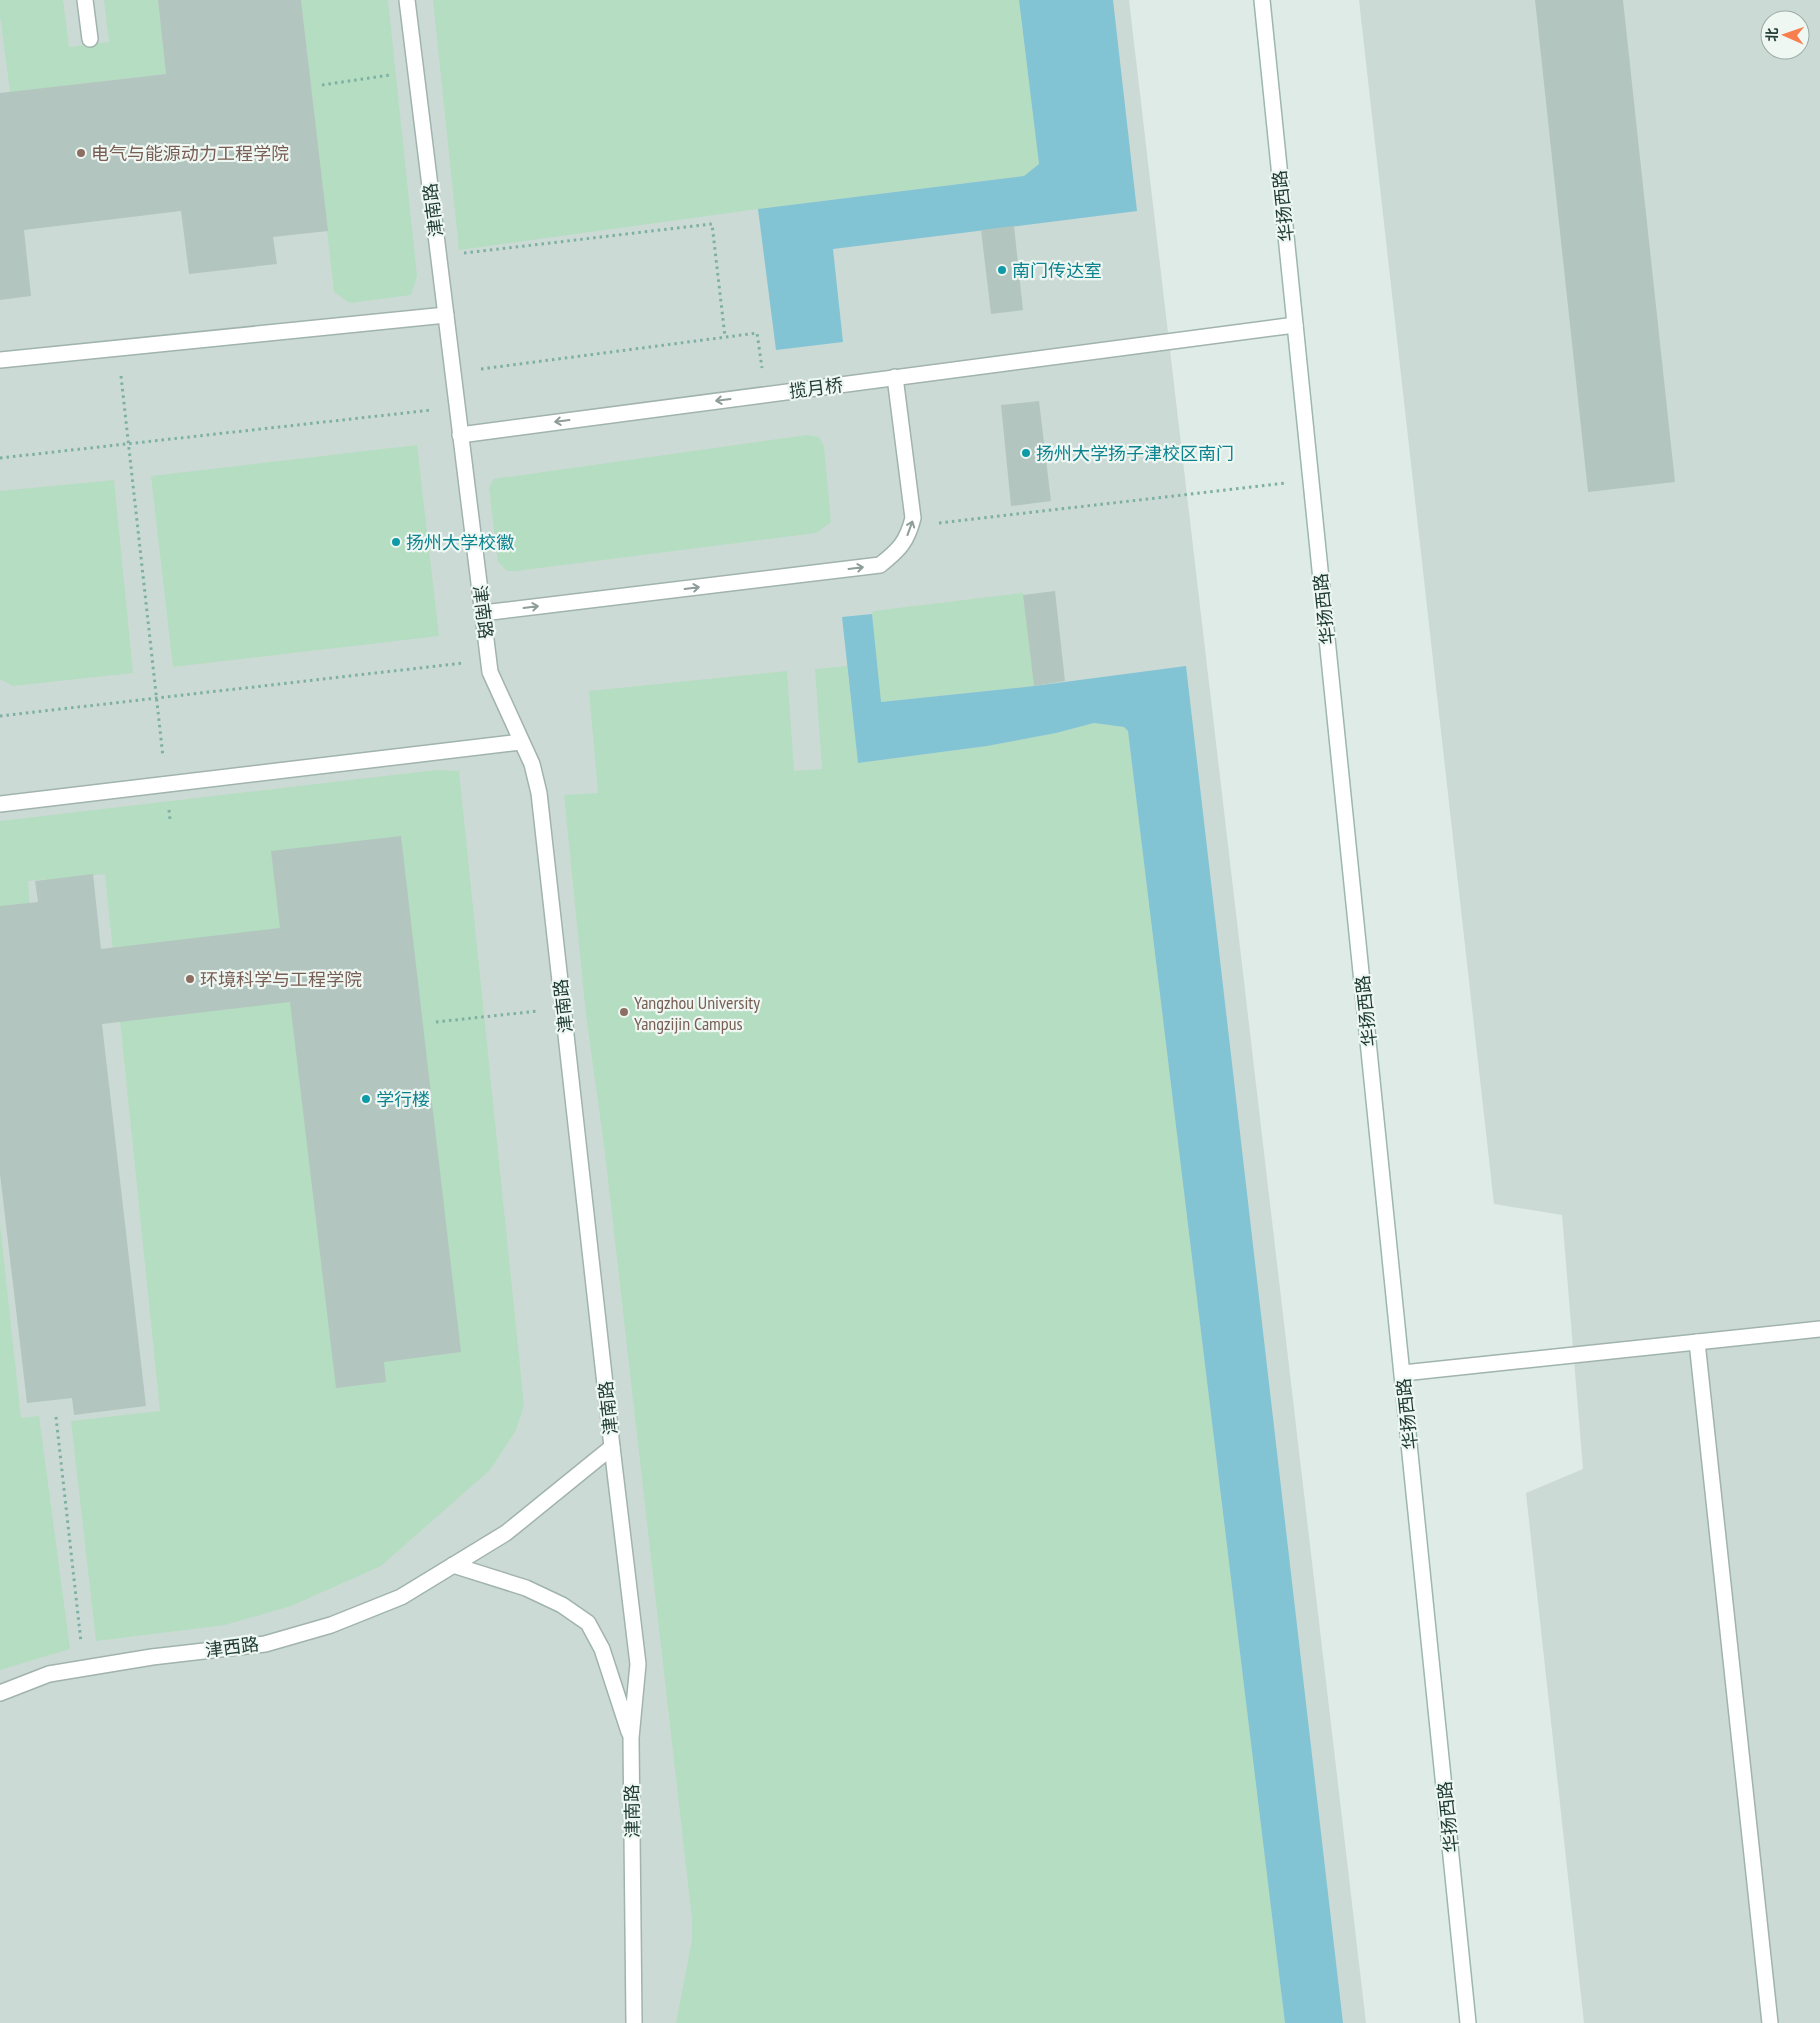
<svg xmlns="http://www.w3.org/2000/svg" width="1820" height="2023" viewBox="0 0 1820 2023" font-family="'PT Sans Narrow','Noto Sans SC',sans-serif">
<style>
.built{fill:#ccdad5;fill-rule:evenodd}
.green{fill:#b5ddc2}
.water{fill:#82c4d3}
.building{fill:#b3c5bf}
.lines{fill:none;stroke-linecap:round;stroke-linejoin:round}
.service-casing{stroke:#a1b3ad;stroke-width:18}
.secondary-casing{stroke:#9db7ae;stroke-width:18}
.path{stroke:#7db0a2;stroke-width:3;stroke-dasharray:2.5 4;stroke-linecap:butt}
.service{stroke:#fff;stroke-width:15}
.secondary{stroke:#fff;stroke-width:15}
.oneway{stroke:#8f9d9a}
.education-dot{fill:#8d6e63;stroke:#eff7f3;stroke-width:2}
.culture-dot{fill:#0f9aa8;stroke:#eff7f3;stroke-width:2}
.labels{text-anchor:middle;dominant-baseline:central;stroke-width:4.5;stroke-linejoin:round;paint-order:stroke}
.education-label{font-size:18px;fill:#785e54;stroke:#eff7f3;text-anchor:start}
.street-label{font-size:18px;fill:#1f3b34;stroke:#eff7f3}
.culture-label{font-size:18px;fill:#0d838f;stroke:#eff7f3;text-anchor:start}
</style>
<rect width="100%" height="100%" fill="#deebe6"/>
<g class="built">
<polygon points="0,0 1129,0 1366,2023 0,2023"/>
<path d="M1359,0H1820V2023H1584L1526,1493L1583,1469L1562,1215L1494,1204ZM1770,20H1800V50H1770Z"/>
</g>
<g class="green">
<polygon points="0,0 63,0 69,47 109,42 104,0 158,0 166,74 10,92 0,16"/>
<polygon points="301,0 388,0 417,276 411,295 350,303 334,292"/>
<polygon points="433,0 1019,0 1039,164 1024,176 758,209 459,250"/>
<polygon points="807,435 819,437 824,446 831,522 816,533 516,571 507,571 498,562 489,488 493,479"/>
<polygon points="417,445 439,636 173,667 151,476"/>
<polygon points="114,480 133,673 13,686 0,679 0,491"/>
<polygon points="1023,593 1034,686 880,702 872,614 873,611"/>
<polygon points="847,666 858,763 987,746 1056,733 1094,723 1124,727 1128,731 1285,2023 676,2023 692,1940 692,1919 605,1153 586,1015 564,795 598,793 589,691 787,671 794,771 822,769 815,669"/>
<polygon points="436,770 459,771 524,1405 516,1430 490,1470 381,1566 291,1606 225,1625 96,1641 71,1421 160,1411 105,874 28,881 30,913 0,917 0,821"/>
<polygon points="0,1224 21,1418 39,1416 70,1649 0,1670"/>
</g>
<g class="water">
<polygon points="1019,0 1113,0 1137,211 833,249 843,342 776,350 758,209 1024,176 1039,164"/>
<polygon points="872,614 881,702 1034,686 1186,666 1343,2023 1285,2023 1128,731 1124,727 1094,723 1056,733 987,746 858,763 842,617"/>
</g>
<g class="building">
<polygon points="158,0 301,0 328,231 273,237 277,264 189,274 181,211 24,230 31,296 0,300 0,93 166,74"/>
<polygon points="1535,0 1623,0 1675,482 1588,492"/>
<polygon points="1014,226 1023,310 991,314 981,230"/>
<polygon points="1039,401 1051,501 1011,506 1001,405"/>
<polygon points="1055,591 1065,681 1034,686 1023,595"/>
<polygon points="401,836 461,1352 384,1362 386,1382 336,1388 290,1002 102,1024 146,1406 74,1415 72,1398 27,1403 0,1174 0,906 38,902 35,881 93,874 101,949 280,928 271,851"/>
</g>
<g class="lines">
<g class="service-casing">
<g id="service">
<polyline points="85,0 90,39"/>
<polyline points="407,0 490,672 532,764 539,793 612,1447 638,1664 631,1738 634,2023"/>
<polyline points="0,360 446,315"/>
<polyline points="460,435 1295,325"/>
<path d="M483,613L880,565C899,550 907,542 913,518L895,377"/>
<polyline points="0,804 521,742"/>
<polyline points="1697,1342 1770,2023"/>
<polyline points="1403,1373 1820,1329"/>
<polyline points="453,1565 526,1588 562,1605 588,1623 602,1649 629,1732"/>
<polyline points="0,1693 49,1674 152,1657 265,1644 331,1625 401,1597 506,1533 612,1447"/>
</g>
</g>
<g class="secondary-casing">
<polyline id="secondary" points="1262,0 1468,2023"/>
</g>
<g class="path">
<polyline points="322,85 390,75"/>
<polyline points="464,253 712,224 725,337"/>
<polyline points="481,369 757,333 762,368"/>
<polyline points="121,376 163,757"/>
<polyline points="0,458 432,410"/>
<polyline points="939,523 1286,483"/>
<polyline points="0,716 463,663"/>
<polyline points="169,810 170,820"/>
<polyline points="436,1022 538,1011"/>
<polyline points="56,1417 81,1642"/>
</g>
<use href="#service" class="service"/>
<use href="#secondary" class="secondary"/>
</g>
<defs><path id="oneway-shaft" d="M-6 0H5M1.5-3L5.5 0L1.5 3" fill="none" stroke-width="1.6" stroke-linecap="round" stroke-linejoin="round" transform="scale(1.25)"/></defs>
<g class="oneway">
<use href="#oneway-shaft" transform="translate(723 400) rotate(173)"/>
<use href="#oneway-shaft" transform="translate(562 421) rotate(173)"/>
<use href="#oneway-shaft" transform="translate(910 528) rotate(-70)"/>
<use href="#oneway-shaft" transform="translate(856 568) rotate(-7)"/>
<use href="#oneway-shaft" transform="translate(692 588) rotate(-7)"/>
<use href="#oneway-shaft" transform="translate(531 607) rotate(-7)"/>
</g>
<g class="education-dot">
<circle cx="81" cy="153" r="5"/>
<circle cx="190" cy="979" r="5"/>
<circle cx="624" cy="1012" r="5"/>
</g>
<g class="culture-dot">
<circle cx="1002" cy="270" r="5"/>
<circle cx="1026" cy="453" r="5"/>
<circle cx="396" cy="542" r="5"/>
<circle cx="366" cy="1099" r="5"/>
</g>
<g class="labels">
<g class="education-label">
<text x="91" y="153">电气与能源动力工程学院</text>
<text x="200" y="979">环境科学与工程学院</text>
<text x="634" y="1002">Yangzhou University<tspan x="634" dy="21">Yangzijin Campus</tspan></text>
</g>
<g class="street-label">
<text transform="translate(1283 206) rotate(-96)">华扬西路</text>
<text transform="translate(433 210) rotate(-97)">津南路</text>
<text transform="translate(816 388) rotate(-7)">揽月桥</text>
<text transform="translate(1324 609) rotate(-96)">华扬西路</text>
<text transform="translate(483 612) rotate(83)">津南路</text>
<text transform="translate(563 1006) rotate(-96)">津南路</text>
<text transform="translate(1366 1011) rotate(-96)">华扬西路</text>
<text transform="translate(608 1408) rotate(-96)">津南路</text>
<text transform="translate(1407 1414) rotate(-96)">华扬西路</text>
<text transform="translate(232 1647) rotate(-7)">津西路</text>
<text transform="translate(632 1811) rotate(-91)">津南路</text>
<text transform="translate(1448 1817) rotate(-96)">华扬西路</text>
</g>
<g class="culture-label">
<text x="1012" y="270">南门传达室</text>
<text x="1036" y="453">扬州大学扬子津校区南门</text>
<text x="406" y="542">扬州大学校徽</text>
<text x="376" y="1099">学行楼</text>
</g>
</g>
<g transform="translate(1785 35) rotate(272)"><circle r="24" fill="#eff7f3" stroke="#9caca7"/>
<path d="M0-4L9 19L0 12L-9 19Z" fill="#f97e4e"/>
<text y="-8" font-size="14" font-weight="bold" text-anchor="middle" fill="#1f3b34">北</text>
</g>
</svg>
